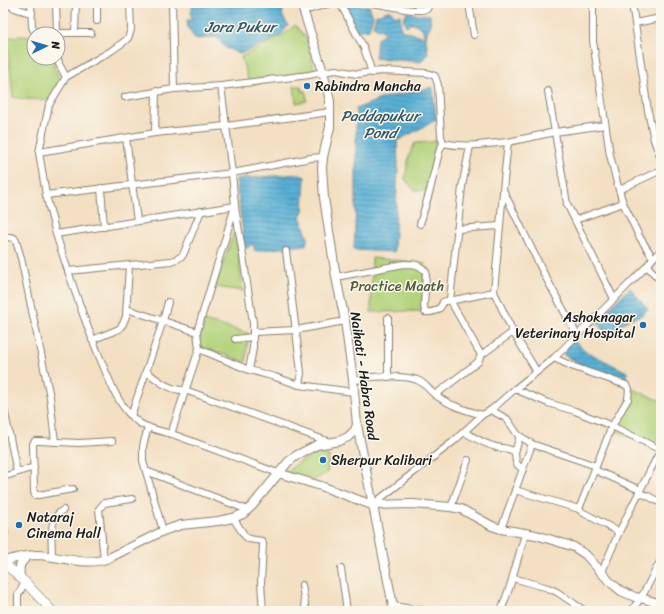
<svg xmlns="http://www.w3.org/2000/svg" width="664" height="614" viewBox="0 0 664 614" font-family="Sriracha,sans-serif">
<style>
.green{fill:#b3d37b;stroke:#68784c}
.water{fill:url(#water-rules);stroke:#3a6678}
.lines{fill:none;stroke-linecap:round;stroke-linejoin:round}
.minor-casing{stroke:#887e6f;stroke-width:8}
.major-casing{stroke:#887e6f;stroke-width:10}
.highway-casing{stroke:#887e6f;stroke-width:10}
.minor{stroke:#fff;stroke-width:6}
.major{stroke:#fff;stroke-width:8}
.highway{stroke:#fff;stroke-width:9}
.poi-dot{fill:#1f6fb2;stroke:#fbf7ec;stroke-width:1.5}
.labels{text-anchor:middle;dominant-baseline:central;stroke-width:3;stroke-linejoin:round;paint-order:stroke}
.poi-label{font-size:14px;fill:#1c1c1c;stroke:#fbf7ec;text-anchor:start}
.park-label{font-size:14px;fill:#515c3d;stroke:#fbf7ec}
.street-label{font-size:14px;fill:#1c1c1c;stroke:#fbf7ec}
.water-label{font-size:15px;font-style:italic;fill:#345766;stroke:#fbf7ec}
</style>
<defs>
<pattern id="water-rules" width="6" height="5" patternUnits="userSpaceOnUse"><rect width="6" height="5" fill="#58b0d5"/><path d="M0 2.5h6" fill="none" stroke="#488eac"/></pattern>
</defs>
<rect width="100%" height="100%" fill="#fbf7ec"/>
<filter id="ink" filterUnits="userSpaceOnUse"><feTurbulence type="fractalNoise" baseFrequency=".025" numOctaves="2"/><feDisplacementMap in="SourceGraphic" scale="8" xChannelSelector="R" yChannelSelector="G"/><feConvolveMatrix kernelMatrix="1 2 1 2 8 2 1 2 1" color-interpolation-filters="sRGB"/></filter>
<filter id="wash" filterUnits="userSpaceOnUse"><feTurbulence type="fractalNoise" baseFrequency=".012" numOctaves="4" result="noise"/><feDisplacementMap in="SourceGraphic" scale="16" xChannelSelector="R" yChannelSelector="G"/><feGaussianBlur stdDeviation="0.9" result="paint"/><feColorMatrix in="noise" values="0 0 0 0 0 0 0 0 0 0 0 0 0 0 0 0 0 1.4 0 .05"/><feComposite in="paint" operator="in"/></filter>
<g filter="url(#wash)">
<rect width="100%" height="100%" fill="#f3dfc2"/>
<g class="green">
<polygon points="295,25 307,39 315,73 250,85 241,57 282,36"/>
<polygon points="20,36 34,37 34,58 53,58 54,67 61,83 48,100 25,99 13,97 7,38"/>
<polygon points="294,86 301,86 302,91 306,91 307,101 296,103"/>
<polygon points="437,140 427,191 414,190 405,179 409,156 415,143 432,142"/>
<polygon points="235,229 243,291 215,287"/>
<polygon points="372,258 425,263 423,311 371,312"/>
<polygon points="204,321 248,333 246,362 195,345"/>
<polygon points="633,389 661,401 661,432 653,447 615,430"/>
<path d="M321,452L329,456L327,473L316,479L309,481L284,474C297,463 305,457 321,452Z"/>
</g>
<g class="water">
<polygon points="193,3 285,3 282,15 288,25 281,35 261,45 240,54 226,48 216,37 195,39 188,28 187,20 192,20 191,13"/>
<polygon points="346,4 369,6 373,16 369,29 356,31"/>
<polygon points="390,10 396,16 400,15 401,30 425,37 422,28 413,23 406,26 403,18 407,12 414,14 430,15 431,25 427,32 426,38 428,55 421,62 375,58 377,39 385,32 373,26 376,15"/>
<polygon points="433,87 436,120 397,141 398,165 394,252 354,250 356,206 356,109 383,98"/>
<polygon points="299,174 305,177 303,211 300,216 308,238 306,245 255,251 253,244 245,249 236,179"/>
<polygon points="630,288 648,309 642,315 629,319 611,333 604,332 596,321"/>
<polygon points="573,339 585,351 627,372 625,385 595,372 564,355 564,346"/>
</g>
</g>
<g filter="url(#ink)">
<g class="lines">
<g class="minor-casing">
<g id="minor">
<path d="M8,3C13,9 24,11 32,13"/>
<polyline points="31,3 32,27 34,31 54,33 91,33"/>
<polyline points="56,3 57,32"/>
<polyline points="97,3 97,21"/>
<polyline points="172,3 174,89"/>
<polyline points="340,3 364,48 372,73"/>
<path d="M372,3C388,5 412,13 427,9L430,3"/>
<polyline points="469,3 474,35"/>
<polyline points="593,3 593,41 610,155 617,183 623,203 639,236 653,258"/>
<polyline points="632,3 648,111 654,140 661,159"/>
<polyline points="302,9 311,9 331,3"/>
<polyline points="635,23 661,18"/>
<polyline points="75,33 76,3"/>
<polyline points="58,58 59,64 66,77"/>
<polyline points="221,86 226,126 330,112"/>
<polyline points="548,91 567,204 614,299"/>
<path d="M125,97L174,89L221,86L309,75L323,72L336,70L357,74L381,71L427,73L435,76L438,85L441,136L443,143C465,148 486,144 508,142"/>
<polygon points="226,126 232,173 235,206 56,234 46,195 39,152 155,133"/>
<polyline points="155,133 156,91"/>
<polyline points="126,138 137,221"/>
<polyline points="470,146 462,187 450,300 454,300 494,292"/>
<polyline points="39,152 49,105 66,77 111,51 125,41 128,38 131,30 130,3"/>
<polyline points="101,188 104,227"/>
<polyline points="619,190 661,170"/>
<polyline points="503,192 494,292 513,332 537,372"/>
<polyline points="46,195 232,173 311,158 323,157"/>
<polyline points="235,207 243,256 253,323 253,348 249,370"/>
<polyline points="575,220 623,203"/>
<polyline points="420,224 430,190 439,152 443,143"/>
<polyline points="457,229 500,226"/>
<path d="M56,234C70,278 84,321 102,363C111,384 119,408 138,422C147,429 161,431 172,434C208,447 243,460 278,473"/>
<polyline points="3,238 10,237 14,238 16,241 21,258 50,397 55,442"/>
<polyline points="286,251 300,364 301,373 299,385"/>
<polyline points="647,266 661,281"/>
<polyline points="68,271 171,261 177,259 183,255 201,211"/>
<path d="M336,277L404,264C413,264 420,264 426,272L424,306L425,312C433,313 441,310 443,302L450,300L481,355"/>
<polyline points="127,309 197,332"/>
<polyline points="253,332 296,330 345,321"/>
<polyline points="577,335 543,272 503,190 508,142 555,132 605,125"/>
<polyline points="235,339 253,337"/>
<polyline points="92,340 119,329 123,324 126,316 129,265"/>
<polyline points="199,349 249,370 275,377 299,385 354,392"/>
<polyline points="554,358 574,367 626,385 629,389 628,399 612,426 579,509 582,512 619,532"/>
<path d="M146,371C157,380 170,391 185,390L330,442"/>
<polyline points="388,377 388,318"/>
<path d="M353,380C359,381 365,378 371,377C382,376 407,376 417,380C424,382 429,390 434,394C448,405 465,410 482,415"/>
<polyline points="515,389 548,403 575,411 612,426 661,450"/>
<polyline points="435,395 478,362 481,355 513,332"/>
<polyline points="3,404 17,472"/>
<polyline points="491,410 507,419 518,435 532,444 501,529"/>
<polyline points="131,416 163,321 168,302"/>
<polyline points="148,427 143,446 143,461 163,531"/>
<path d="M464,432C474,437 482,443 493,446C500,449 508,447 515,452C516,461 514,464 523,469"/>
<polyline points="171,434 199,349 197,332 235,206"/>
<polyline points="532,444 596,466"/>
<polyline points="515,452 520,436"/>
<polyline points="595,470 640,490"/>
<polyline points="146,471 248,510"/>
<polyline points="3,477 34,467"/>
<polyline points="73,489 38,495 35,495 34,492 33,444 35,441 38,441 79,443 112,441"/>
<polyline points="515,490 579,509"/>
<polyline points="639,493 648,496 661,503"/>
<polyline points="372,505 454,441 482,415 491,410 515,389 554,358 607,306 647,266 653,258 661,251"/>
<polyline points="451,507 468,460"/>
<polyline points="233,518 245,536 249,539 262,541 263,544 261,583 263,611"/>
<polyline points="3,520 5,533 3,536"/>
<path d="M52,556C52,541 48,518 63,510"/>
<polyline points="104,560 99,509 104,503 132,499"/>
<polyline points="341,569 347,611"/>
<polyline points="601,574 619,532 661,449"/>
<polyline points="513,578 548,588 557,592 585,611"/>
<polyline points="302,585 306,611"/>
<polyline points="393,606 425,611"/>
<polyline points="18,611 18,595 25,582"/>
<polyline points="501,611 510,586 525,534"/>
<polyline points="631,611 641,598 661,560"/>
</g>
</g>
<g class="major-casing">
<g id="major">
<polyline points="301,3 323,72 330,101 330,127 323,157 322,168 324,198 336,277 345,321 353,380 357,425 394,611"/>
<polyline points="278,473 321,486 372,505 412,504 451,507 461,509 492,526 501,529 536,535 562,543 574,547 586,555 609,581 621,591 635,597 641,598 661,604"/>
<path d="M3,561C14,559 26,555 37,555C62,556 87,568 111,557L163,531L181,525L218,521L233,518L243,514L252,506L288,462L297,455L317,445L339,441L348,437L355,430L357,425"/>
<path d="M20,577C19,567 19,563 28,556"/>
</g>
</g>
<g class="highway-casing">
<polyline id="highway" points="3,562 25,582 52,611"/>
</g>
<use href="#minor" class="minor"/>
<use href="#major" class="major"/>
<use href="#highway" class="highway"/>
</g>
</g>
<g class="poi-dot">
<circle cx="307" cy="86" r="4"/>
<circle cx="643" cy="325" r="4"/>
<circle cx="323" cy="460" r="4"/>
<circle cx="19" cy="525" r="4"/>
</g>
<g class="labels">
<g class="poi-label">
<text x="315" y="86">Rabindra Mancha</text>
<text x="635" y="317" text-anchor="end">Ashoknagar<tspan x="635" dy="16">Veterinary Hospital</tspan></text>
<text x="331" y="460">Sherpur Kalibari</text>
<text x="27" y="517">Nataraj<tspan x="27" dy="16">Cinema Hall</tspan></text>
</g>
<g class="park-label">
<text x="397" y="286">Practice Maath</text>
</g>
<g class="street-label">
<text transform="translate(364 376) rotate(82)">Naihati - Habra Road</text>
</g>
<g class="water-label">
<text x="240" y="27">Jora Pukur</text>
<text x="380" y="116">Paddapukur<tspan x="380" dy="17">Pond</tspan></text>
</g>
</g>
<rect width="664" height="614" fill="none" stroke="#fbf7ec" stroke-width="16"/>
<g transform="translate(46 46) rotate(85)"><circle r="19" fill="#fbf7ec" stroke="#a29f99"/>
<path d="M0-3L7 15L0 10L-7 15Z" fill="#1f6fb2"/>
<text y="-6" font-size="11" font-weight="bold" text-anchor="middle" fill="#1c1c1c">N</text>
</g>
</svg>
